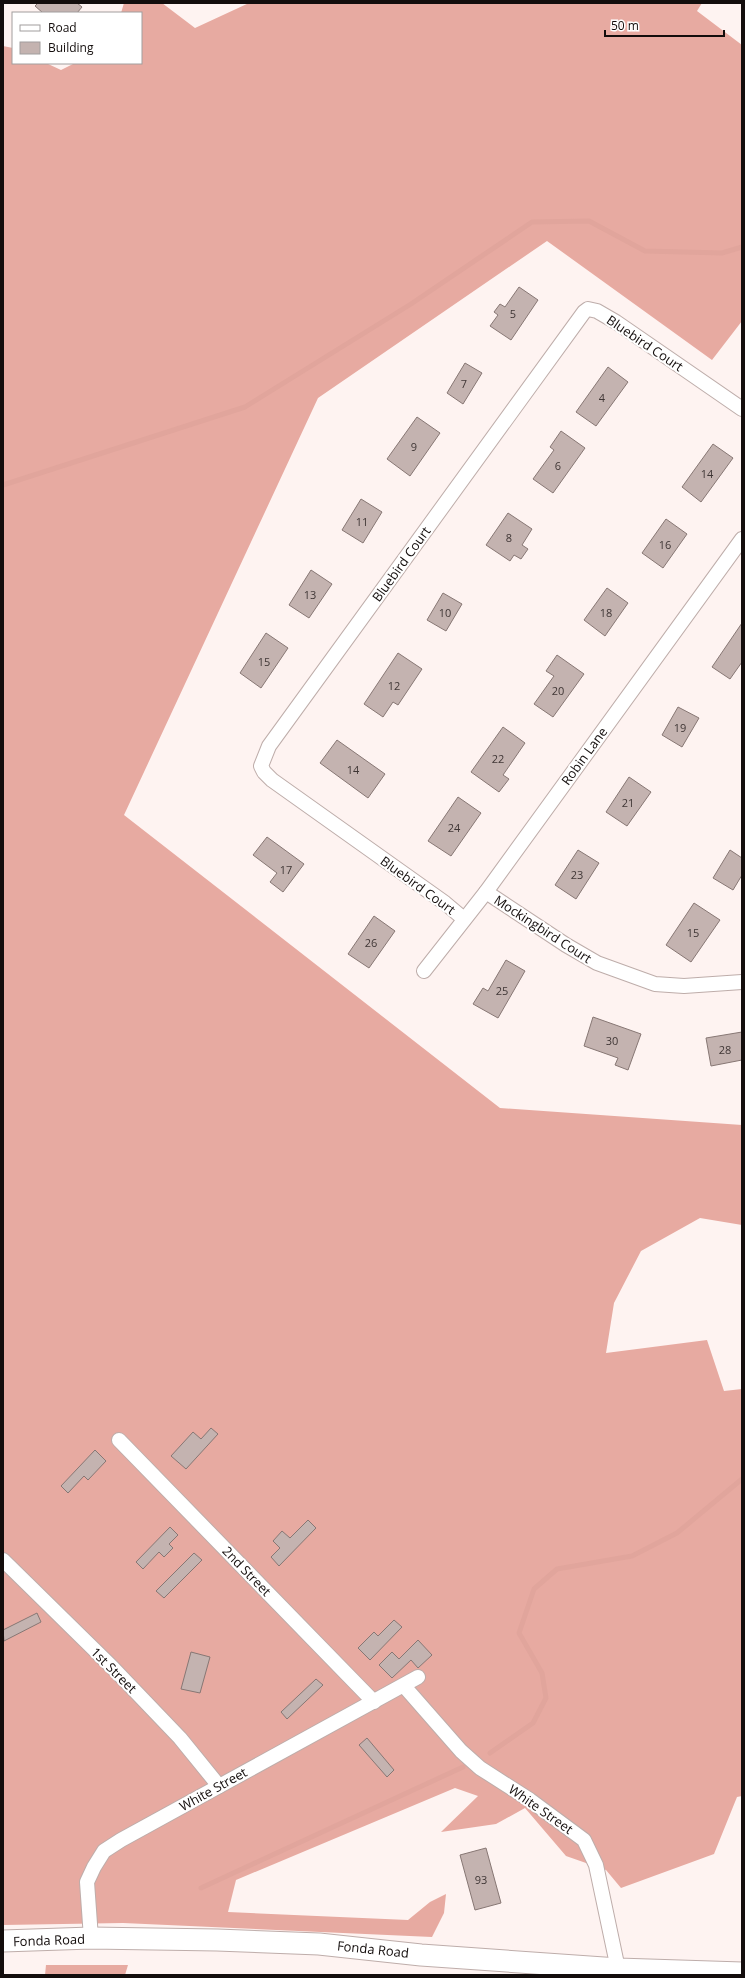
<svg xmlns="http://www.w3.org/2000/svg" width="745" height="1978" viewBox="0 0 745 1978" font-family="'Open Sans',sans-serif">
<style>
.forest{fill:#e7aaa1}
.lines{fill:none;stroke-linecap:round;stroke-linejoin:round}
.stream{stroke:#e1a59c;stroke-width:5}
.building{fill:#c4b3b0;stroke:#877774}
.street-casing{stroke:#beadaa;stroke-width:16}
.secondary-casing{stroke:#beadaa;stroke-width:23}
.street{stroke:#fff;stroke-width:14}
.secondary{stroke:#fff;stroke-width:21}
.labels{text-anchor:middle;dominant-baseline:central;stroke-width:4;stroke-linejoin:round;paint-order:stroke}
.number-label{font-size:11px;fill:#3f3635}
.street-label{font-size:13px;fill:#130d0c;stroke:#fff}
</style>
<rect width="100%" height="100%" fill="#fef3f1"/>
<g class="forest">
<polygon points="124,3 162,3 195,28 249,3 702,3 697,11 742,45 742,321 712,360 547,241 318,398 124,815 500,1108 742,1125 742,1225 700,1218 641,1251 614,1303 606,1353 707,1340 724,1391 742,1389 742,1796 737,1797 714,1854 621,1888 606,1870 566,1856 525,1808 496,1824 441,1832 478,1796 455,1788 236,1880 228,1912 408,1920 430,1902 446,1894 444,1913 432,1937 123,1923 3,1925 3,46 13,48 13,63 46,63 61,70 75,63 141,63 141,13 121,13"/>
<polygon points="46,1965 128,1965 125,1975 45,1975"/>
</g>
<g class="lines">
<g class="stream">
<polyline points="3,485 245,407 411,304 532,222 589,221 645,251 722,253 742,247"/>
<polyline points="490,1753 533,1723 546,1698 542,1673 519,1633 534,1589 557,1569 632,1556 677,1533 742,1479"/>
<polyline points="201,1888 463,1767"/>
</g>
</g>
<g class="building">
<polygon points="38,3 77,3 82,7 77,13 43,13 35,6"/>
<polygon points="519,287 538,300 511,340 490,326 498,315 494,312 500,304 505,307"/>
<polygon points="465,363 482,373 463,404 447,393"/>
<polygon points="608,367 628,382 596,426 576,412"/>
<polygon points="417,417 440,433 410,476 387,459"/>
<polygon points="561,431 585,448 553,493 533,479 554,450 550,447"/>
<polygon points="713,444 733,458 701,502 682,487"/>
<polygon points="361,499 382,512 363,543 342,530"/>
<polygon points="508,513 532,529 522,545 528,549 521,559 514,555 510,561 486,545"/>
<polygon points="666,519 687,534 663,568 642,553"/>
<polygon points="311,570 332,584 309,618 289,605"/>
<polygon points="607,588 628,603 605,636 584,620"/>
<polygon points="443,593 462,604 446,631 427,620"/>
<polygon points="742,623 742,662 730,679 712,667"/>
<polygon points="266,633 288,648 261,688 240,673"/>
<polygon points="398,653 422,669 398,705 393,702 383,717 364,704"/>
<polygon points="557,655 584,674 553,717 534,704 554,676 546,671"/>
<polygon points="678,707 699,718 682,747 662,735"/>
<polygon points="503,727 525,743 503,775 509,779 499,792 471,772"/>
<polygon points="337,740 385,774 368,798 320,763"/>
<polygon points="629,777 651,792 627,826 606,812"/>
<polygon points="458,797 481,813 451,856 428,841"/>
<polygon points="267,837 304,864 283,892 270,882 277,873 253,855"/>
<polygon points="578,850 599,863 576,899 555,885"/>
<polygon points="730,850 742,858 742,875 733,890 713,878"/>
<polygon points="694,903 720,920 691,962 666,945"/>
<polygon points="374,916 395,931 369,968 348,954"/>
<polygon points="506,960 525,971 498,1018 473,1004 483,988 488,991"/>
<polygon points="593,1017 641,1034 628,1070 615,1065 618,1058 584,1046"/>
<polygon points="742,1032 742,1060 711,1066 706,1038"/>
<polygon points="211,1428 218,1434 186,1469 171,1456 193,1432 201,1439"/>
<polygon points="95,1450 106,1461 88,1480 84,1476 68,1493 61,1486"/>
<polygon points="308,1520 316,1528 279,1566 271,1557 280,1548 273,1541 282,1531 290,1538"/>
<polygon points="170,1527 178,1535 169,1544 173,1548 164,1557 159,1552 143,1569 136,1562"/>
<polygon points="194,1553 202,1560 164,1598 156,1591"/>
<polygon points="37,1613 41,1622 4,1641 3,1630"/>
<polygon points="394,1620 402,1627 370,1660 358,1648 374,1632 378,1636"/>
<polygon points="418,1640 432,1655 418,1668 411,1660 392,1678 379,1665 392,1652 399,1659"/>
<polygon points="191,1652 210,1657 200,1693 181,1689"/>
<polygon points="316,1679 323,1685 287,1719 281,1712"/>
<polygon points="367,1738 394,1770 387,1777 359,1745"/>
<polygon points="486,1848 501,1903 475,1910 460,1855"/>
</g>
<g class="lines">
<g class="street-casing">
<g id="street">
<polyline points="486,892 566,945 597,963 655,984 684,986 742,982"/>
<polyline points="464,919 445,903 272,780 264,772 261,766 269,746 584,312 588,309 597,311 616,322 742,409"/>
<polyline points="424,971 486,892 742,539"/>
<polyline points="119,1440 374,1702"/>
<polyline points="3,1560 113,1668 180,1738 219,1786"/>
<polyline points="404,1686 461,1751 480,1768 530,1800 584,1840 596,1865 618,1969"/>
<polyline points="91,1938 87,1882 94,1867 104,1851 121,1840 418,1677"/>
</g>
</g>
<g class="secondary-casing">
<polyline id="secondary" points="3,1941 91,1938 217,1940 319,1944 421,1955 618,1969 742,1973"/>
</g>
<use href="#street" class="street"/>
<use href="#secondary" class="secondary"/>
</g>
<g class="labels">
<g class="number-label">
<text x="513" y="313">5</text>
<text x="464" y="383">7</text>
<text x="602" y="397">4</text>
<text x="414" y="446">9</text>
<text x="558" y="465">6</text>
<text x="707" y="473">14</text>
<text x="362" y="521">11</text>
<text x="509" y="537">8</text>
<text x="665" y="544">16</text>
<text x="310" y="594">13</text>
<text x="445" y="612">10</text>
<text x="606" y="612">18</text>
<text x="264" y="661">15</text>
<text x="394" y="685">12</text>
<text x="558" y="690">20</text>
<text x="680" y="727">19</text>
<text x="498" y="758">22</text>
<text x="353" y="769">14</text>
<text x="628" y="802">21</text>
<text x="454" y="827">24</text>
<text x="286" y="869">17</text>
<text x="577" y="874">23</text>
<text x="693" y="932">15</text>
<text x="371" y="942">26</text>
<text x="502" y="990">25</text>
<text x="612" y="1040">30</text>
<text x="725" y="1049">28</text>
<text x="481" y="1879">93</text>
</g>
<g class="street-label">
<text transform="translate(645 343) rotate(34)">Bluebird Court</text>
<text transform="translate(401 564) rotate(-54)">Bluebird Court</text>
<text transform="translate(584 756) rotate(-54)">Robin Lane</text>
<text transform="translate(418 885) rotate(36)">Bluebird Court</text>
<text transform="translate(543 929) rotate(33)">Mockingbird Court</text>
<text transform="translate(247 1571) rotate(46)">2nd Street</text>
<text transform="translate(114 1670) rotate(45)">1st Street</text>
<text transform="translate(213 1789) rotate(-29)">White Street</text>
<text transform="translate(541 1809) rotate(35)">White Street</text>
<text transform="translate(49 1940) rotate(-2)">Fonda Road</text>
<text transform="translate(373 1949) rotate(6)">Fonda Road</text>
</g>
</g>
<rect width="745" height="1978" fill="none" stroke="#130d0c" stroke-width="8"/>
<rect x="12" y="12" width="130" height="52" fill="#ffffff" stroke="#a19e9e"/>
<rect x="20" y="25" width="20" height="6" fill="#ffffff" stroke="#a19e9e"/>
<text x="48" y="32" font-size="12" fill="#130d0c">Road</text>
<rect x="20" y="42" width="20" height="12" fill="#c4b3b0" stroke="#a19e9e"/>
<text x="48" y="52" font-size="12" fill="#130d0c">Building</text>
<path d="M605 30v6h119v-6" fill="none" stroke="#130d0c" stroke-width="2"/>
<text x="611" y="30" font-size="12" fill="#130d0c" stroke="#ffffff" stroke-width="3" paint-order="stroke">50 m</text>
</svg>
